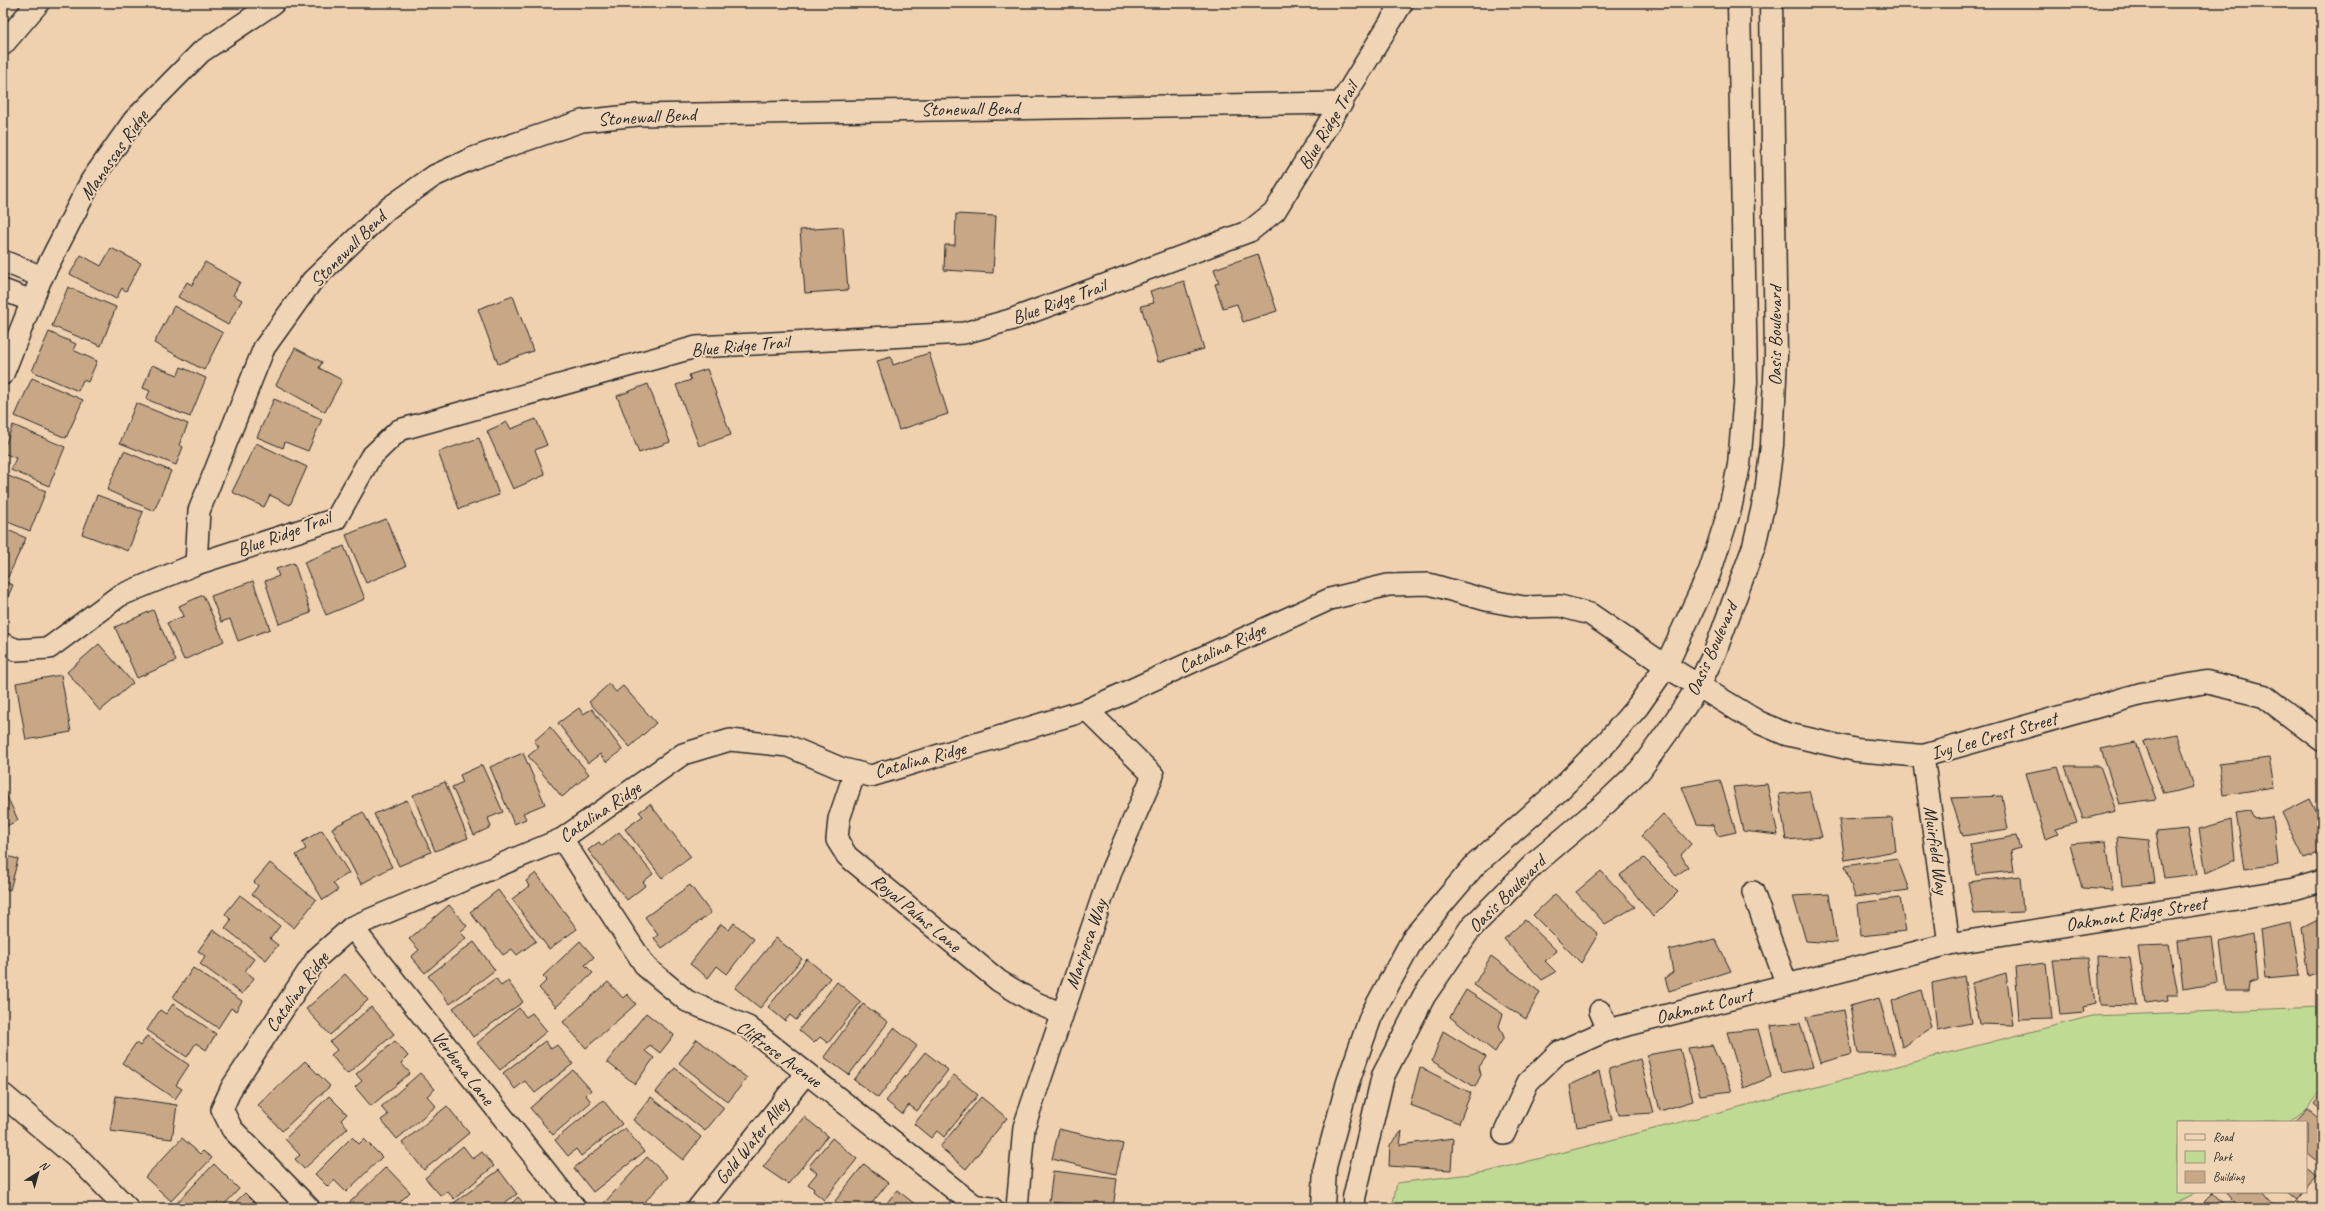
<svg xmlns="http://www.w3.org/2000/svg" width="2325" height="1211" viewBox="0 0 2325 1211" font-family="Caveat,sans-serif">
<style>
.green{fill:#bfdb93;stroke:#75835f}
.building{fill:#c8a787;stroke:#2b2b2b}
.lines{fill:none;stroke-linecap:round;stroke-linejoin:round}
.street-casing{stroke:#2b2b2b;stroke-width:24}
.secondary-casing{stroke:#2b2b2b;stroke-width:25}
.street{stroke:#efd5b6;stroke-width:21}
.secondary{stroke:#efd5b6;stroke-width:22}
.labels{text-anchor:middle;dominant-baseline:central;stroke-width:4;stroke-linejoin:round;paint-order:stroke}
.street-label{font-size:19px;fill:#2b2b2b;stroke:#efd5b6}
</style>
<rect width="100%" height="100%" fill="#efd0af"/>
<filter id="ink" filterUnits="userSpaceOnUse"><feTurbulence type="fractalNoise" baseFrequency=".025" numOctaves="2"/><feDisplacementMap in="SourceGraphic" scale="8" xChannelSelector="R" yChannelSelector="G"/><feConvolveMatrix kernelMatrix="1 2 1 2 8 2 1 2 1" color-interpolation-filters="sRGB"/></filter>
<g filter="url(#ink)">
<polygon class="green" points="2322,1007 2322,1088 2304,1108 2286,1122 2178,1122 2178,1192 2198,1192 2164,1208 1392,1208 1397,1183 1487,1172 2092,1016"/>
<g class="building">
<polygon points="956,214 996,216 993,273 944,270 945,245 955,245"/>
<polygon points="843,227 848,290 805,293 800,230"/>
<polygon points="111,248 141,263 126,291 122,288 116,299 70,274 81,255 101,266"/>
<polygon points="1258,254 1277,311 1243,322 1237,304 1223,308 1215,284 1219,283 1214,269"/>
<polygon points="205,262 240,282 233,295 242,300 228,325 178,297 187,282 192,285"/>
<polygon points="1184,281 1204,349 1158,362 1141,306 1154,303 1150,291"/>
<polygon points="68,287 116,307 101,346 52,326"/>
<polygon points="513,296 533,351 498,364 478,309"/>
<polygon points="174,306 223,333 204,370 154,343"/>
<polygon points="49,332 76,344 73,350 97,361 88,382 83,380 78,391 32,371"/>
<polygon points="295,348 322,362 319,368 342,380 325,412 276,385"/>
<polygon points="929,353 948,414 899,430 877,361 891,357 893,365"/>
<polygon points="152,365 178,375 181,367 206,378 190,417 146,399 150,391 143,388"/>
<polygon points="707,369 731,435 699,446 676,385 691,380 689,375"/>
<polygon points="32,378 83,400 66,438 15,416"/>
<polygon points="648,384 670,442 639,453 617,396"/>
<polygon points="274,399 322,419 308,451 285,442 283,448 257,437"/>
<polygon points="136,403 188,424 179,445 183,447 176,465 120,443"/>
<polygon points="536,419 547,445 535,450 545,475 513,489 487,431 507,422 511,429"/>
<polygon points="13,425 65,447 49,486 11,470 16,458 3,453 3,450"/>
<polygon points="479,438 499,495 459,509 438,452"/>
<polygon points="256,443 307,467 290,505 270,495 264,507 232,492"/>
<polygon points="124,451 171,471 154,511 107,490"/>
<polygon points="3,474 46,491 30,531 3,520"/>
<polygon points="97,495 143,512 128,551 82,534"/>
<polygon points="386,519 406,566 366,583 346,535"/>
<polygon points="3,528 26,538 8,577 3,575"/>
<polygon points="344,546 365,599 326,615 304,562"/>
<polygon points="294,563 311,613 279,624 265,581 279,576 276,569"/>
<polygon points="3,581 13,585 3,608"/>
<polygon points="253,581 270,629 238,641 230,619 221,622 211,596"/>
<polygon points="203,595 224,641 184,660 167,623 184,616 179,606"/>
<polygon points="153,610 176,661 137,678 115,627"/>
<polygon points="99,644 133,683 100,711 67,672"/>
<polygon points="61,675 71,732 26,740 16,683"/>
<polygon points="609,684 616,692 623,686 656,723 630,747 589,702"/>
<polygon points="579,708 583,714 592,709 622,750 606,762 600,754 588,763 558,723"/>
<polygon points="550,727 589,774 562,797 528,756 539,747 534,741"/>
<polygon points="2177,735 2194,787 2164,794 2143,742"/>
<polygon points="2135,742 2156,799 2119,804 2101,749"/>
<polygon points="523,753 545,804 523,813 526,819 514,824 490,767"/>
<polygon points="2269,758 2274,787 2223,795 2219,764"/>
<polygon points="482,765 503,812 488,818 491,827 474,835 452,787 463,782 460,775"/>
<polygon points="2065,766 2100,766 2116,811 2083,819"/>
<polygon points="2058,767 2077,823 2055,829 2058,834 2046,839 2026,773"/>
<polygon points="1720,780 1736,832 1718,836 1713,825 1697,824 1682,787"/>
<polygon points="445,782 468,838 435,851 413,795"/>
<polygon points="1767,784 1778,835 1743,831 1733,787"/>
<polygon points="3,788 18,820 3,828"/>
<polygon points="1809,791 1822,837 1786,840 1779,794"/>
<polygon points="2002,796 2008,829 1963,836 1951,798"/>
<polygon points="2310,799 2322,822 2322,852 2304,858 2282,813"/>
<polygon points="407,800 431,852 399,866 374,814"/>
<polygon points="650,804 691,857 662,878 625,829 643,816 639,812"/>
<polygon points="2250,811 2254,819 2273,817 2278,864 2245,869 2236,813"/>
<polygon points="363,812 392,867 361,884 332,828"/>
<polygon points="1663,814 1691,844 1681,855 1688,867 1676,876 1641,836"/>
<polygon points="1892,818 1896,851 1845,860 1839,820"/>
<polygon points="2231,820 2235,860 2206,873 2199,829"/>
<polygon points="2188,829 2197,874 2164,878 2156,832"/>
<polygon points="322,830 349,873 333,883 338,890 323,900 296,855 306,849 302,842"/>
<polygon points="619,832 653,874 643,882 646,885 627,900 588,850 599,842 602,846"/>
<polygon points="2016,836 2020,848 2011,851 2014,871 1976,875 1970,844"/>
<polygon points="2117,837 2149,840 2155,883 2122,886"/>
<polygon points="2106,841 2113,890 2082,888 2070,844"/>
<polygon points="3,855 18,859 10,890 3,888"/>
<polygon points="1644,858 1678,892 1653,917 1620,875"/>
<polygon points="1897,858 1909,890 1855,897 1845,866"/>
<polygon points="270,863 316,900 294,928 252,894 258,886 254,882"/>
<polygon points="1601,871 1635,907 1605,924 1576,892"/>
<polygon points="536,873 577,929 549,949 512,899 529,886 526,881"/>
<polygon points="2020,876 2023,912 1974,914 1968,882"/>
<polygon points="690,885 711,913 662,948 654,938 658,935 645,917"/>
<polygon points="498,890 536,941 517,955 512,949 503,955 470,912"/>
<polygon points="1555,894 1598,934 1581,963 1533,915"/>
<polygon points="1829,894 1837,943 1806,941 1793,896"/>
<polygon points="240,895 280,926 270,939 278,945 266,960 225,928 231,920 225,914"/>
<polygon points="1900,898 1906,931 1861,936 1858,903"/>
<polygon points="449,905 467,926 460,932 466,938 425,973 411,957 419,950 409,939"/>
<polygon points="2322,918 2322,972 2309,977 2302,928"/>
<polygon points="1525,920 1557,951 1545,961 1556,972 1542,980 1504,939"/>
<polygon points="2291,922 2300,975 2265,978 2260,929"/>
<polygon points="734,923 754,939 727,974 717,966 708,978 690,964 721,924 729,930"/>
<polygon points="213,930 254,959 245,971 254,978 242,994 200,964 205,956 198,951"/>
<polygon points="2253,934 2257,980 2249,983 2248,991 2226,991 2220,942"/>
<polygon points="2212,937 2218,983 2183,989 2178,941"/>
<polygon points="776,938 802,959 760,1008 735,988"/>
<polygon points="1715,939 1731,971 1669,991 1665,978 1673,972 1669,950"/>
<polygon points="580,941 594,957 585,965 593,973 556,1007 539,988 547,980 543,976"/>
<polygon points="474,942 495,970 450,1004 428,976"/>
<polygon points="2169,945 2178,995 2167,995 2168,1000 2146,1003 2138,946"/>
<polygon points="1491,956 1540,992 1526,1019 1474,985"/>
<polygon points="2098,956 2130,958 2137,1006 2100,1005"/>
<polygon points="2089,958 2095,1004 2083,1007 2084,1012 2060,1014 2053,959"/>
<polygon points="807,959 830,978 796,1020 790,1015 785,1021 768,1007"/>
<polygon points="2046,963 2052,1018 2019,1019 2015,967"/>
<polygon points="193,968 242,1001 236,1011 231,1008 218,1028 173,997"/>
<polygon points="2006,973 2013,1025 1979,1024 1972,983"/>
<polygon points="345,974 368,1000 330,1035 306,1009"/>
<polygon points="1964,976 1971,1023 1937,1030 1932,983"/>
<polygon points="496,978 501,986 508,981 523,1002 473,1037 453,1008"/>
<polygon points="608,982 623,998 627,994 636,1004 586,1048 563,1022"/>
<polygon points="837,982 861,1002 828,1043 820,1037 814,1043 799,1030"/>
<polygon points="1466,990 1503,1014 1499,1026 1504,1037 1495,1052 1450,1017"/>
<polygon points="1921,990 1931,1028 1902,1047 1892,1001"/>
<polygon points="1879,998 1895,1054 1858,1053 1850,1006"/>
<polygon points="173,1004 216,1034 206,1050 196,1043 187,1057 147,1030 160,1010 166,1014"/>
<polygon points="863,1004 888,1022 849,1075 824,1057"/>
<polygon points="371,1007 394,1034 347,1074 331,1055 337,1050 330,1042"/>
<polygon points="519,1008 526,1017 532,1013 547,1031 500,1070 477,1043"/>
<polygon points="1844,1010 1852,1054 1820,1063 1806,1017"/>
<polygon points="646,1013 674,1035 660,1053 650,1045 645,1051 654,1058 635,1084 607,1062"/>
<polygon points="1800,1023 1813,1067 1781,1073 1770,1026"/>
<polygon points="894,1028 917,1046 878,1098 854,1080"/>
<polygon points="1758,1029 1771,1077 1744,1088 1727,1032"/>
<polygon points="1443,1031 1486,1057 1479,1067 1481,1075 1475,1087 1432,1061"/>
<polygon points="147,1036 189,1065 176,1085 182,1089 175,1099 122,1063 136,1043 140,1046"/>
<polygon points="697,1039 747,1078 728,1102 679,1063"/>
<polygon points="395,1041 408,1056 401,1063 410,1073 371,1106 355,1087 362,1081 356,1074"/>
<polygon points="545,1041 551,1049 557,1045 573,1064 535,1093 525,1081 515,1089 503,1073"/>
<polygon points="1712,1045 1732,1091 1700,1095 1688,1048"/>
<polygon points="1680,1049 1693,1101 1660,1111 1647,1055"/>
<polygon points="925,1052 948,1070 917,1111 909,1105 902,1114 886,1101"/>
<polygon points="1640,1059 1654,1113 1619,1115 1609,1069"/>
<polygon points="305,1061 330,1086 282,1131 258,1105"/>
<polygon points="1420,1067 1471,1093 1459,1123 1410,1105"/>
<polygon points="675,1068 724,1108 705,1131 656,1092"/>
<polygon points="573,1070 591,1090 586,1095 591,1102 553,1135 530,1108"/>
<polygon points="1599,1072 1612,1120 1577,1127 1570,1085"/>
<polygon points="420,1073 435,1089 427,1096 436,1106 397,1139 381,1120 388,1115 381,1107"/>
<polygon points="954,1075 978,1095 944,1137 937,1131 931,1138 914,1124"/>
<polygon points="2322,1092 2322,1112 2312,1104"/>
<polygon points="116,1096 177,1105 172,1139 110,1131"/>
<polygon points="329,1096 347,1114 341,1120 348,1128 304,1169 295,1159 300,1155 285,1139"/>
<polygon points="651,1097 701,1137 683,1160 633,1120"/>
<polygon points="981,1097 1007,1118 966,1169 940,1147"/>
<polygon points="603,1100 622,1124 581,1156 576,1149 568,1156 555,1140"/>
<polygon points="447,1106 469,1133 424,1170 402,1143"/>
<polygon points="2305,1108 2322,1122 2322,1166 2306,1152 2306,1122 2292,1122"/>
<polygon points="804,1117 828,1136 788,1184 763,1167"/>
<polygon points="625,1128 644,1152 593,1192 574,1168"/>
<polygon points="1059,1129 1123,1144 1116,1174 1052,1159"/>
<polygon points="1402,1131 1400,1145 1453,1138 1451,1170 1389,1166 1390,1145"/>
<polygon points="352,1137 359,1144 364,1139 382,1157 346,1192 334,1180 328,1187 315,1174"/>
<polygon points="182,1138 200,1154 203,1151 212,1158 171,1201 145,1177"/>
<polygon points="832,1138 857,1159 824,1200 813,1191 814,1189 808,1184 817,1173 809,1166"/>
<polygon points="463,1146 473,1159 482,1152 494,1166 454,1199 447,1191 441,1196 425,1178"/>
<polygon points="647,1157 668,1177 639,1208 607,1208 603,1204"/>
<polygon points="214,1164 239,1189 221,1208 172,1208"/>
<polygon points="864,1164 888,1183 868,1208 843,1208 835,1201"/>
<polygon points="386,1167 410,1192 394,1208 344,1208"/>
<polygon points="2306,1167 2318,1177 2306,1190"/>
<polygon points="499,1170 517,1194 497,1208 453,1208 451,1205"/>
<polygon points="1053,1171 1117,1179 1113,1208 1049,1202"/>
<polygon points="897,1190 920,1208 883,1208"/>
<polygon points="2225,1192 2264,1192 2277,1208 2239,1208"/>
<polygon points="2286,1192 2304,1192 2297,1201"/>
<polygon points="245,1193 260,1208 229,1208"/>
<polygon points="2212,1194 2225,1208 2198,1208"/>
<polygon points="518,1197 528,1208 507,1208"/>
</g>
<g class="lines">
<g class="street-casing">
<g id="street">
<polyline points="3,261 42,277"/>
<polyline points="3,290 32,301"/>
<polyline points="3,374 40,281 91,181 134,120 201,52 274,3"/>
<polyline points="196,564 199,511 264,348 312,281 387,209 434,176 473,158 582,121 638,115 1342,103"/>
<polyline points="3,644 17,650 49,648 119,596 196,564 336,519 370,458 399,430 696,347 964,333 1010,320 1250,231 1275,211 1402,3"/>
<polyline points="1923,756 1949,944"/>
<polyline points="855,772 839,819 837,840 847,856 999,981 1034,1002 1062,1014"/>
<polyline points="562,839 646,967 687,1001 748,1027 974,1205 992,1208"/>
<polyline points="1753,892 1787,985"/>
<polyline points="352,927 575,1208"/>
<polyline points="1600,1011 1608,1030"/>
<polyline points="1504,1134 1528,1082 1559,1052 1608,1030 1949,944 2294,889 2322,881"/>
<polyline points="309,1208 232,1129 222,1109 232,1087 317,958 352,927 562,839 683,754 730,740 788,746 840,768 871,776 1087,710 1330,599 1388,585 1429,584 1486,600 1524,607 1560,606 1590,614 1666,666"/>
<polyline points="698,1208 806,1073"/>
<polyline points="1017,1208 1024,1127 1112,869 1153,775 1087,710"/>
</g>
</g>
<g class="secondary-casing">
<g id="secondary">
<polyline points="3,44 38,3"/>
<polyline points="1666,666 1758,722 1786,734 1856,750 1923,756 2141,694 2206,682 2264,696 2322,740"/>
<polyline points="3,1095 81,1161 127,1208"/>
<polyline points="1323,1208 1325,1167 1348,1082 1371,1016 1414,937 1475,865 1554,795 1608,741 1638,706 1666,666 1709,574 1730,509 1739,465 1746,382 1739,3"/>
<polyline points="1354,1208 1354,1198 1383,1076 1424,996 1470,929 1535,863 1606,803 1640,770 1671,727 1698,687 1715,652 1754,546 1766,493 1772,445 1776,356 1771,3"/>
</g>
</g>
<use href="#street" class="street"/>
<use href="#secondary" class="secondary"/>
</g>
</g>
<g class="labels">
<g class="street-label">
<text transform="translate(970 109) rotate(-1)">Stonewall Bend</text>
<text transform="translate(647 117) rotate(-3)">Stonewall Bend</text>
<text transform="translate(1328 126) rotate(-59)">Blue Ridge Trail</text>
<text transform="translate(114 155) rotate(-55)">Manassas Ridge</text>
<text transform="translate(348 249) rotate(-45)">Stonewall Bend</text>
<text transform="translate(1059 302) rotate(-20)">Blue Ridge Trail</text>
<text transform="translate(1775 336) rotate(-90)">Oasis Boulevard</text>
<text transform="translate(740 346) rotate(-5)">Blue Ridge Trail</text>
<text transform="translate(284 534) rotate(-20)">Blue Ridge Trail</text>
<text transform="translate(1222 648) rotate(-25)">Catalina Ridge</text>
<text transform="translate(1712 649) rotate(-66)">Oasis Boulevard</text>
<text transform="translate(1994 736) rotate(-16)">Ivy Lee Crest Street</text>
<text transform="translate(920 760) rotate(-15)">Catalina Ridge</text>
<text transform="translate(600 812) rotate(-34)">Catalina Ridge</text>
<text transform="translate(1936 850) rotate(82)">Muirfield Way</text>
<text transform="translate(1507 894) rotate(-45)">Oasis Boulevard</text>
<text transform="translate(916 913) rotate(40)">Royal Palms Lane</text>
<text transform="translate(2136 914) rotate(-9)">Oakmont Ridge Street</text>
<text transform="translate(1086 944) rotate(-71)">Mariposa Way</text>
<text transform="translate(297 992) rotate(-54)">Catalina Ridge</text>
<text transform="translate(1704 1006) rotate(-14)">Oakmont Court</text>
<text transform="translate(779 1054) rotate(36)">Cliffrose Avenue</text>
<text transform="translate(463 1068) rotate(52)">Verbena Lane</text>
<text transform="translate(752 1141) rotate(-51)">Gold Water Alley</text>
</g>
</g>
<rect width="2325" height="1211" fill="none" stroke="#efd5b6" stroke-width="16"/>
<rect x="8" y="8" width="2309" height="1195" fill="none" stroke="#2b2b2b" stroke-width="1.5" filter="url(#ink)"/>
<rect x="2177" y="1121" width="130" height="72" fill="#efd5b6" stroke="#a1917e"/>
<rect x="2185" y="1134" width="20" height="6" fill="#efd5b6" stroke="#a1917e"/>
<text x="2213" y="1141" font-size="12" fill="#2b2b2b">Road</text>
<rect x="2185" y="1151" width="20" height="12" fill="#bfdb93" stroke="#a1917e"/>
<text x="2213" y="1161" font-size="12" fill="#2b2b2b">Park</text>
<rect x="2185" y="1171" width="20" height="12" fill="#c8a787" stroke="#a1917e"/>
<text x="2213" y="1181" font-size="12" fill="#2b2b2b">Building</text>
<g transform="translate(38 1173) rotate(37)" stroke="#efd5b6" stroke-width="3" paint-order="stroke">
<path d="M0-3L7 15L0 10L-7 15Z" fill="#2b2b2b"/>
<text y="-6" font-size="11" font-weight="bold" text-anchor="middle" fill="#2b2b2b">N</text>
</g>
</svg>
